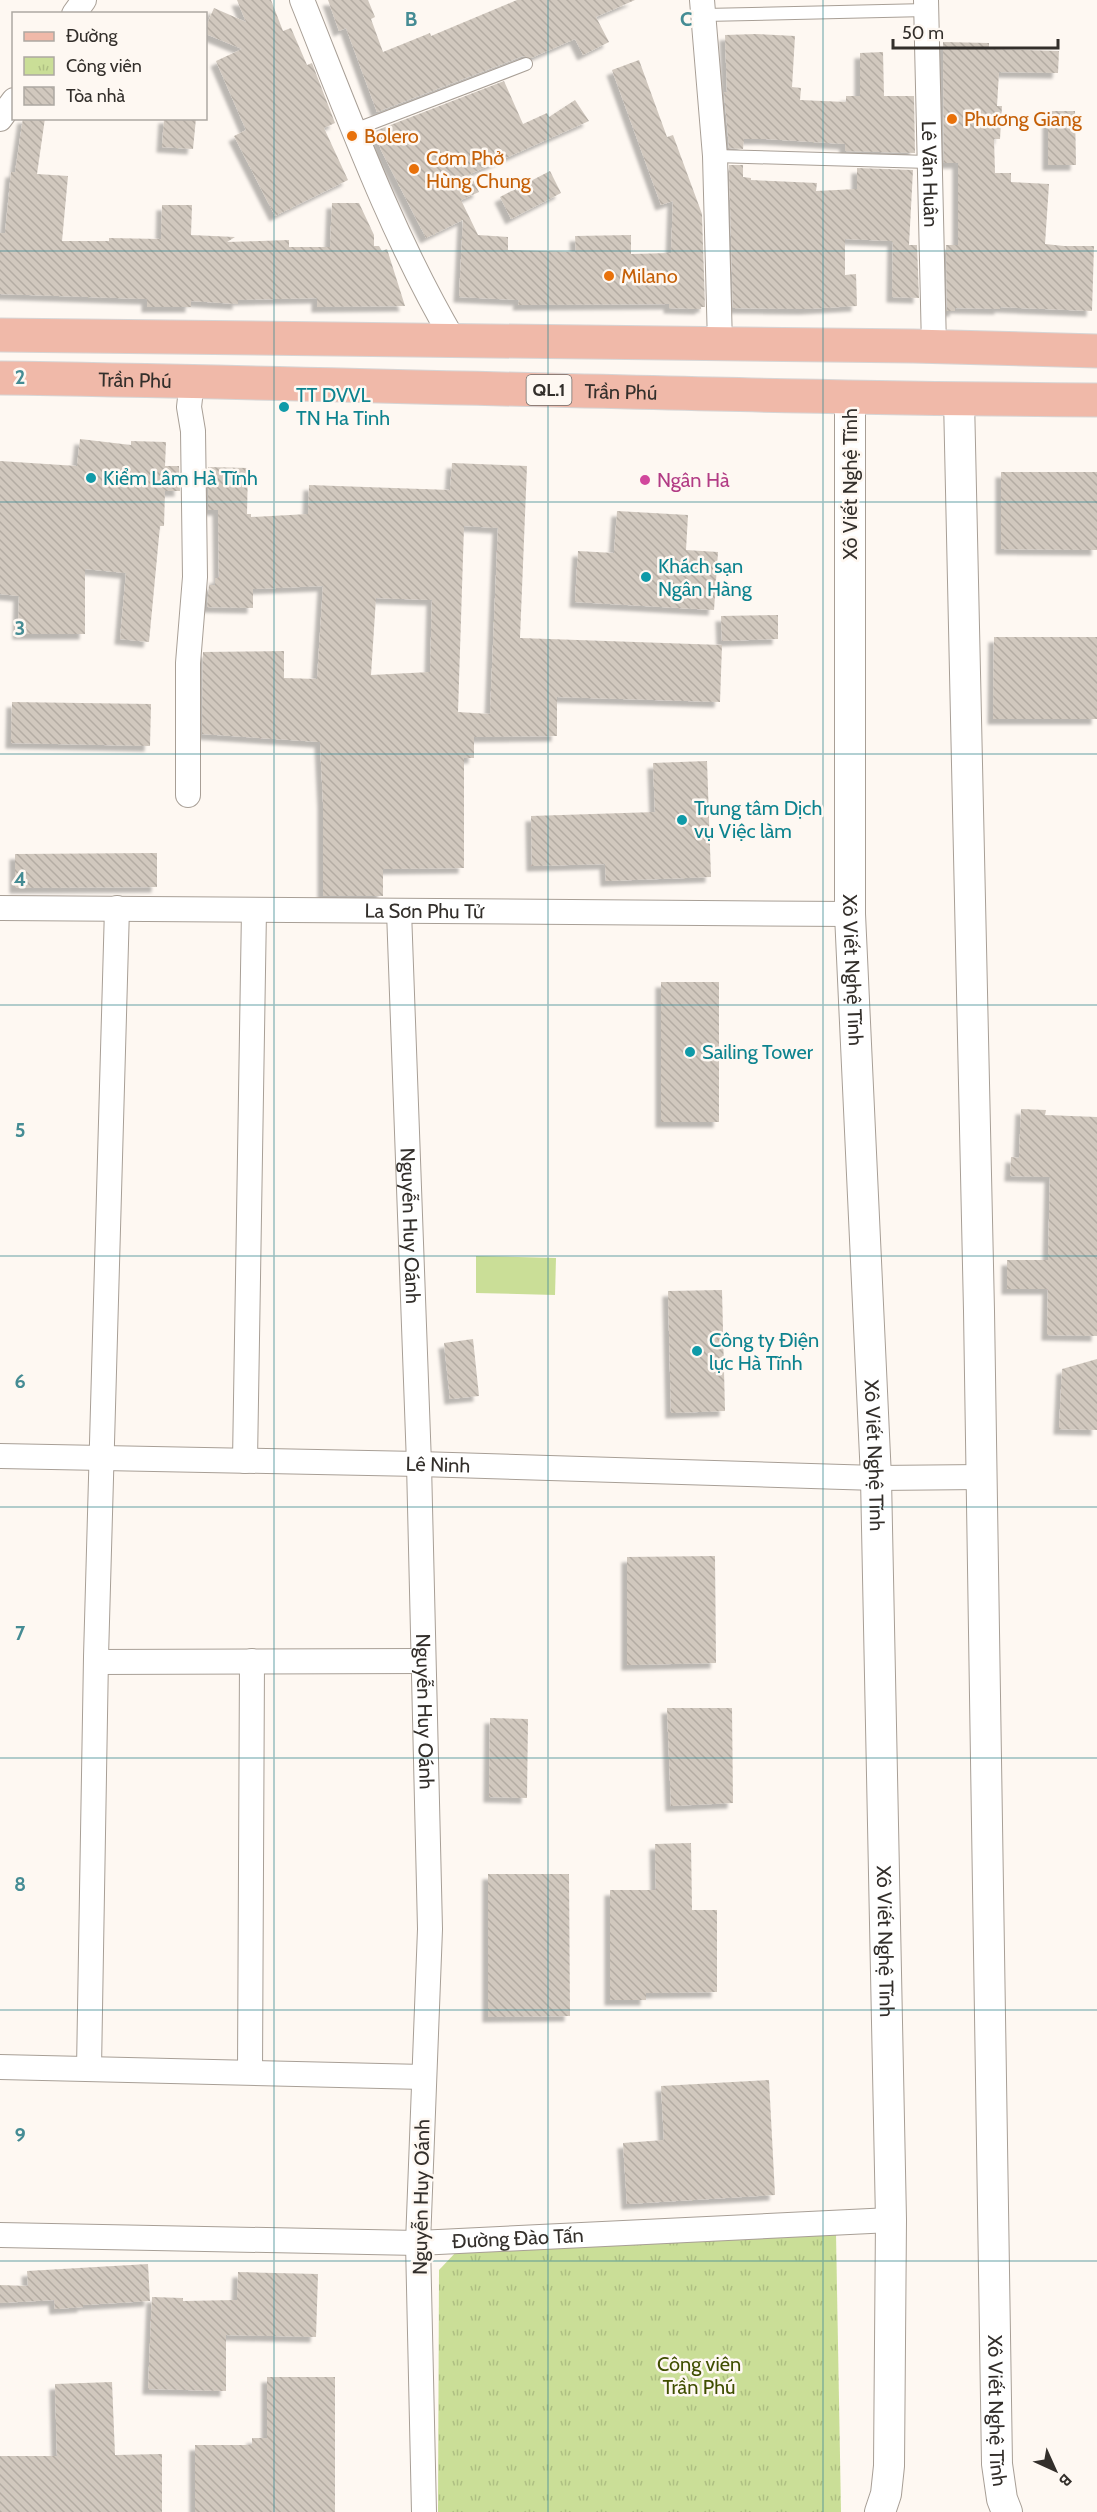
<svg xmlns="http://www.w3.org/2000/svg" width="1097" height="2512" viewBox="0 0 1097 2512" font-family="Cabin,sans-serif">
<style>
.grass{fill:#cade97}
.park{fill:url(#park-tufts)}
.building{fill:url(#building-back-hatch);fill-rule:evenodd;filter:url(#shadow)}
.lines{fill:none;stroke-linecap:round;stroke-linejoin:round}
.service-casing{stroke:#a89f96;stroke-width:14}
.minor-casing{stroke:#a89f96;stroke-width:26}
.tertiary-casing{stroke:#a89f96;stroke-width:32}
.primary-casing{stroke:#d6d5d5;stroke-width:35}
.service{stroke:#fff;stroke-width:12}
.minor{stroke:#fff;stroke-width:24}
.tertiary{stroke:#fff;stroke-width:30}
.primary{stroke:#f0b9a9;stroke-width:33}
.grid{fill:none;stroke:#458c94;stroke-width:1.5;stroke-opacity:0.55}
.food-dot{fill:#e8710a;stroke:#fef8f2;stroke-width:2}
.culture-dot{fill:#0f9aa8;stroke:#fef8f2;stroke-width:2}
.hotel-dot{fill:#d1479c;stroke:#fef8f2;stroke-width:2}
.labels{text-anchor:middle;dominant-baseline:central;stroke-width:5;stroke-linejoin:round;paint-order:stroke}
.shield{fill:#fef8f2;stroke:#706b67;stroke-width:1.5}
.shield-label{font-size:18px;font-weight:bold;fill:#332f2b}
.food-label{font-size:20px;fill:#c56008;stroke:#fef8f2;text-anchor:start}
.street-label{font-size:20px;fill:#332f2b;stroke:#fef8f2}
.culture-label{font-size:20px;fill:#0d838f;stroke:#fef8f2;text-anchor:start}
.hotel-label{font-size:20px;fill:#b23c85;stroke:#fef8f2;text-anchor:start}
.park-label{font-size:20px;fill:#3f4e00;stroke:#fef8f2}
.grid-label{font-size:20px;text-anchor:middle;font-weight:bold;fill:#458c94;stroke:#fef8f2;stroke-width:5;stroke-linejoin:round;paint-order:stroke}
</style>
<defs>
<pattern id="park-tufts" width="24" height="20" patternUnits="userSpaceOnUse" patternTransform="scale(1.5)"><rect width="24" height="20" fill="#cade97"/><path d="M3 7l-1-3M5 7V3M7 7l1-3M15 17l-1-3M17 17v-4M19 17l1-3" fill="none" stroke="#aebf82"/></pattern>
<pattern id="building-back-hatch" width="6" height="6" patternUnits="userSpaceOnUse" patternTransform="scale(1.5)"><rect width="6" height="6" fill="#d1c8be"/><path d="M-1 5l2 2M0 0l6 6M5-1l2 2" fill="none" stroke="#b4aca3"/></pattern>
<filter id="shadow"><feDropShadow dx="-5.5" dy="5.5" stdDeviation="1.5" flood-color="#0004"/></filter>
</defs>
<rect width="100%" height="100%" fill="#fef8f2"/>
<polygon class="grass" points="476,1256 556,1258 555,1295 476,1293"/>
<polygon class="park" points="836,2233 841,2512 438,2512 439,2270 458,2250"/>
<g class="building">
<polygon points="237,0 271,0 283,31 291,28 307,65 312,63 335,123 324,128 348,180 275,216 234,136 246,130 216,61 242,49 206,34 206,26 214,8 246,22"/>
<polygon points="328,0 368,0 375,17 371,19 383,52 430,33 431,36 517,0 635,0 596,17 609,42 583,55 575,39 531,58 523,56 377,112 346,28 339,31"/>
<polygon points="756,34 795,36 792,87 801,88 800,100 846,102 846,96 860,96 860,53 883,52 884,96 914,96 915,153 845,151 845,144 766,139 744,139 743,149 729,148 724,92 727,92 725,35"/>
<polygon points="943,42 989,43 989,49 1059,51 1058,73 999,72 997,106 1002,106 1000,139 994,139 995,173 1011,173 1011,182 1049,184 1045,244 1064,246 1094,246 1092,311 1000,307 1000,309 955,308 955,311 947,311 946,245 958,245 958,163 944,163"/>
<polygon points="639,60 667,137 673,135 702,214 705,307 701,307 701,309 669,308 669,304 518,305 519,300 459,297 463,220 426,238 381,150 375,131 504,81 523,124 547,113 549,117 575,100 589,121 470,174 479,192 461,200 478,235 508,237 508,250 576,252 575,236 631,235 631,254 671,253 673,201 661,205 612,70"/>
<polygon points="1048,111 1075,111 1076,165 1048,165"/>
<polygon points="23,118 45,118 37,174 68,176 62,241 109,241 109,238 161,239 162,205 192,205 191,235 235,237 227,242 289,240 289,247 330,247 332,203 359,203 374,235 374,246 379,246 382,251 387,249 405,306 317,307 317,298 238,300 238,304 191,301 191,307 147,307 147,299 0,294 0,233 5,233 11,172 15,172"/>
<polygon points="164,118 196,118 193,149 162,147"/>
<polygon points="729,165 743,165 743,177 751,178 751,180 817,183 816,191 857,189 857,168 913,170 909,245 917,245 919,298 892,297 893,241 845,239 845,275 856,274 857,306 805,309 733,308"/>
<polygon points="550,171 561,193 511,219 500,197"/>
<polygon points="80,439 131,445 131,441 166,442 165,466 179,466 180,491 165,491 164,526 160,526 149,642 120,639 126,573 85,569 85,634 18,634 19,596 0,594 0,461 77,466"/>
<path d="M452,463L527,466L520,638L722,645L720,702L557,697V736L474,737V758H464V868L383,869V896H323V802L320,742L202,734L203,652L284,651V678L317,679L323,586L253,589V608L207,607L209,585H215V578H219L218,510H208V467L248,468L247,514H251V517L308,514L309,485L450,490ZM464,526L498,528L490,714L458,712ZM376,598L432,600L430,672L371,675Z"/>
<polygon points="1001,472 1097,472 1097,550 1001,549"/>
<polygon points="617,511 688,515 686,550 718,552 714,610 575,602 578,551 614,553"/>
<polygon points="778,615 778,639 722,641 721,616"/>
<polygon points="994,637 1097,637 1097,719 993,719"/>
<polygon points="12,702 151,704 150,746 11,743"/>
<polygon points="707,761 711,877 606,881 605,864 532,866 531,816 655,812 653,763"/>
<polygon points="157,853 157,887 15,888 15,854"/>
<rect x="661" y="982" width="58" height="140"/>
<polygon points="1021,1109 1046,1110 1045,1115 1097,1117 1097,1336 1047,1335 1048,1289 1007,1289 1007,1260 1048,1260 1050,1177 1010,1176 1011,1157 1019,1158"/>
<polygon points="722,1290 725,1411 671,1413 668,1291"/>
<polygon points="473,1339 479,1396 450,1399 444,1343"/>
<polygon points="1097,1359 1097,1430 1059,1429 1062,1369"/>
<polygon points="715,1556 716,1663 627,1665 627,1557"/>
<polygon points="667,1708 732,1708 733,1803 671,1806"/>
<polygon points="490,1718 528,1719 527,1798 489,1797"/>
<polygon points="691,1843 692,1910 717,1910 717,1992 646,1993 646,2000 610,2000 610,1890 656,1890 655,1844"/>
<polygon points="488,1874 569,1874 570,2016 488,2017"/>
<polygon points="769,2080 775,2195 627,2204 623,2143 664,2140 661,2086"/>
<polygon points="148,2264 150,2301 83,2305 83,2307 55,2309 54,2300 0,2303 0,2285 28,2286 27,2271"/>
<polygon points="238,2272 318,2274 316,2337 226,2335 226,2391 148,2389 152,2297 183,2298 183,2301 237,2300"/>
<polygon points="267,2377 335,2377 335,2512 195,2512 195,2445 252,2445 252,2438 267,2438"/>
<polygon points="112,2382 115,2455 162,2454 162,2512 0,2512 0,2456 57,2456 55,2384"/>
</g>
<g class="lines">
<g class="service-casing">
<g id="service">
<polyline points="704,15 927,10"/>
<polyline points="354,130 526,64"/>
<polyline points="715,156 929,162"/>
</g>
</g>
<g class="minor-casing">
<g id="minor">
<path d="M302,0C348,115 391,234 454,341"/>
<polyline points="702,0 715,156 720,344"/>
<path id="s1" d="M926,0L934,347"/>
<polyline points="74,14 84,0"/>
<polyline points="0,119 14,100"/>
<polyline points="188,795 188,663 195,577 193,431 189,407 192,381"/>
<path id="s2" d="M0,908L850,914"/>
<path id="s3" d="M399,911L419,1464L430,1929L418,2243L424,2512"/>
<path id="s4" d="M0,1456L419,1464L876,1478L982,1477"/>
<polyline points="245,1461 254,910"/>
<polyline points="97,1662 423,1661"/>
<polyline points="0,2067 424,2077"/>
<polyline points="89,2069 96,1657 117,908"/>
<polyline points="250,2072 252,1661"/>
<path id="s5" d="M0,2235L418,2243L891,2220"/>
</g>
</g>
<g class="tertiary-casing">
<g id="tertiary">
<path id="s6" d="M850,398V914L876,1478L891,2220L889,2466L886,2494L880,2512"/>
<path id="s7" d="M959,399L979,1311L997,2464L1002,2499L1007,2512"/>
</g>
</g>
<g class="primary-casing">
<g id="primary">
<polyline points="0,335 913,346 1097,351"/>
<path id="s8" d="M0,378C366,383 731,398 1097,400"/>
</g>
</g>
<use href="#service" class="service"/>
<use href="#minor" class="minor"/>
<use href="#tertiary" class="tertiary"/>
<use href="#primary" class="primary"/>
</g>
<path class="grid" d="M274,0V2512M548,0V2512M823,0V2512M0,251H1097M0,502H1097M0,754H1097M0,1005H1097M0,1256H1097M0,1507H1097M0,1758H1097M0,2010H1097M0,2261H1097"/>
<g class="food-dot">
<circle cx="952" cy="119" r="6"/>
<circle cx="352" cy="136" r="6"/>
<circle cx="414" cy="169" r="6"/>
<circle cx="609" cy="276" r="6"/>
</g>
<g class="culture-dot">
<circle cx="284" cy="407" r="6"/>
<circle cx="91" cy="478" r="6"/>
<circle cx="646" cy="577" r="6"/>
<circle cx="682" cy="820" r="6"/>
<circle cx="690" cy="1052" r="6"/>
<circle cx="697" cy="1351" r="6"/>
</g>
<circle class="hotel-dot" cx="645" cy="480" r="6"/>
<g class="labels">
<rect class="shield" x="526.5" y="375" width="45" height="30" rx="4.5"/>
<g class="shield-label">
<text x="549" y="390">QL.1</text>
</g>
<g class="food-label">
<text x="964" y="119">Phương Giang</text>
<text x="364" y="136">Bolero</text>
<text x="426" y="158">Cơm Phở<tspan x="426" dy="23">Hùng Chung</tspan></text>
<text x="621" y="276">Milano</text>
</g>
<g class="street-label">
<text stroke="none"><textPath href="#s1" startOffset="174">Lê Văn Huân</textPath></text>
<text stroke="none"><textPath href="#s8" startOffset="135">Trần Phú</textPath></text>
<text stroke="none"><textPath href="#s8" startOffset="621">Trần Phú</textPath></text>
<text transform="translate(850 484) rotate(-90)">Xô Viết Nghệ Tĩnh</text>
<text stroke="none"><textPath href="#s2" startOffset="424">La Sơn Phu Tử</textPath></text>
<text stroke="none"><textPath href="#s6" startOffset="572">Xô Viết Nghệ Tĩnh</textPath></text>
<text stroke="none"><textPath href="#s3" startOffset="315">Nguyễn Huy Oánh</textPath></text>
<text stroke="none"><textPath href="#s6" startOffset="1058">Xô Viết Nghệ Tĩnh</textPath></text>
<text stroke="none"><textPath href="#s4" startOffset="438">Lê Ninh</textPath></text>
<text stroke="none"><textPath href="#s3" startOffset="801">Nguyễn Huy Oánh</textPath></text>
<text stroke="none"><textPath href="#s6" startOffset="1544">Xô Viết Nghệ Tĩnh</textPath></text>
<text transform="translate(421 2197) rotate(-89)">Nguyễn Huy Oánh</text>
<text stroke="none"><textPath href="#s5" startOffset="518">Đường Đào Tấn</textPath></text>
<text stroke="none"><textPath href="#s7" startOffset="2012">Xô Viết Nghệ Tĩnh</textPath></text>
</g>
<g class="culture-label">
<text x="296" y="395">TT DVVL<tspan x="296" dy="23">TN Ha Tinh</tspan></text>
<text x="103" y="478">Kiểm Lâm Hà Tĩnh</text>
<text x="658" y="566">Khách sạn<tspan x="658" dy="23">Ngân Hàng</tspan></text>
<text x="694" y="808">Trung tâm Dịch<tspan x="694" dy="23">vụ Việc làm</tspan></text>
<text x="702" y="1052">Sailing Tower</text>
<text x="709" y="1340">Công ty Điện<tspan x="709" dy="23">lực Hà Tĩnh</tspan></text>
</g>
<g class="hotel-label">
<text x="657" y="480">Ngân Hà</text>
</g>
<g class="park-label">
<text x="699" y="2364">Công viên<tspan x="699" dy="23">Trần Phú</tspan></text>
</g>
</g>
<g class="grid-label">
<text x="411" y="26">B</text>
<text x="686" y="26">C</text>
<text x="20" y="384">2</text>
<text x="20" y="635">3</text>
<text x="20" y="886">4</text>
<text x="20" y="1137">5</text>
<text x="20" y="1388">6</text>
<text x="20" y="1640">7</text>
<text x="20" y="1891">8</text>
<text x="20" y="2142">9</text>
</g>
<rect x="12" y="12" width="195" height="108" fill="#fef8f2" stroke="#ada8a2" stroke-width="1.5"/>
<rect x="24" y="32" width="30" height="9" fill="#f0b9a9" stroke="#ada8a2" stroke-width="1.5"/>
<text x="66" y="42" font-size="18" fill="#332f2b">Đường</text>
<rect x="24" y="57" width="30" height="18" fill="url(#park-tufts)" stroke="#ada8a2" stroke-width="1.5"/>
<text x="66" y="72" font-size="18" fill="#332f2b">Công viên</text>
<rect x="24" y="87" width="30" height="18" fill="url(#building-back-hatch)" stroke="#ada8a2" stroke-width="1.5"/>
<text x="66" y="102" font-size="18" fill="#332f2b">Tòa nhà</text>
<g transform="translate(1055 2470) rotate(135)" stroke="#fef8f2" stroke-width="4.5" paint-order="stroke">
<path d="M0-4.5L10 22L0 15L-10 22Z" fill="#332f2b"/>
<text y="-9" font-size="16" font-weight="bold" text-anchor="middle" fill="#332f2b">B</text>
</g>
<path d="M893 39v9h165v-9" fill="none" stroke="#332f2b" stroke-width="3"/>
<text x="902" y="39" font-size="18" fill="#332f2b" stroke="#fef8f2" stroke-width="4.5" paint-order="stroke">50 m</text>
</svg>
